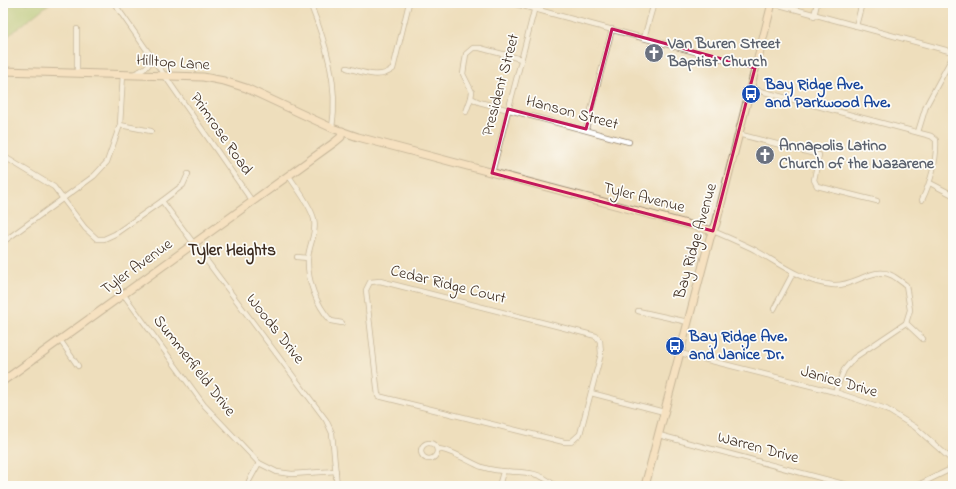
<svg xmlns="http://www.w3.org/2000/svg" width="956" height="489" viewBox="0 0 956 489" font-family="'Indie Flower',sans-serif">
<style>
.green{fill:#a3ca75;stroke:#6f7a4a}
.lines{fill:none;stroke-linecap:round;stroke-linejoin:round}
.street-casing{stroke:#94846d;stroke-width:6}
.secondary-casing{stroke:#94846d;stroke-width:9}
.street{stroke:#fff;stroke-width:4.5}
.secondary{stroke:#fee4c6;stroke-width:7}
.marked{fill:none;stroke:#c2185b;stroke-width:3;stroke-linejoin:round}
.labels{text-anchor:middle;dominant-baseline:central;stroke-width:3.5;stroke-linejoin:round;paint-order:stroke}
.worship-label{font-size:16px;font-weight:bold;fill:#5b616d;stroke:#fdfcf7;text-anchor:start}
.street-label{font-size:16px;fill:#3b2a1e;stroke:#fdfcf7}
.transit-label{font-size:16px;font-weight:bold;fill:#164399;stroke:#fdfcf7;text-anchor:start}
.neighbourhood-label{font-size:17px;font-weight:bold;fill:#3b2a1e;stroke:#fdfcf7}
</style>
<rect width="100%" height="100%" fill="#fdfcf7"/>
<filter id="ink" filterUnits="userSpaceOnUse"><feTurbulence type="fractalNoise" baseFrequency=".025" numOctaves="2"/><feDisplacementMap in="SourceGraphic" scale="8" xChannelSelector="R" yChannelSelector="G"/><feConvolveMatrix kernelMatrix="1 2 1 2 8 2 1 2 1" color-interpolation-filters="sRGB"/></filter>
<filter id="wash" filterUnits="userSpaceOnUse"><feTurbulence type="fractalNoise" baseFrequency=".012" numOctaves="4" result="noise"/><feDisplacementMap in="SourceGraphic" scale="16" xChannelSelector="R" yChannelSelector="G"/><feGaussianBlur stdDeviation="0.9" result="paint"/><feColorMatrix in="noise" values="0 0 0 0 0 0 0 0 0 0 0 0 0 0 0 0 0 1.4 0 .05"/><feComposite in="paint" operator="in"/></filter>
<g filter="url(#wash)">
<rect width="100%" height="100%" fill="#eedebc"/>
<polygon class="green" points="3,3 50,3 3,40"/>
</g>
<g filter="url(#ink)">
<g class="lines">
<g class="street-casing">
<g id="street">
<polyline points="114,3 252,201"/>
<path d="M310,3C326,43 339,85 332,128"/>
<polyline points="512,3 755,68"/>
<polyline points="772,3 953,52"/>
<polyline points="949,3 953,5"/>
<polyline points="814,16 817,3"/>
<polyline points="856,26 862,3"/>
<polyline points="644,38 654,3"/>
<polyline points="521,59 480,48 473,48 466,54 463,74 472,92 471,98 479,102 629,142"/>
<path d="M347,68C363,72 379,80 393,69L409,3"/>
<polyline points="77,72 77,29"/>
<path d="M134,74C142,70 151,67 150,58"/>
<path d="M749,88L931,136L936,140C937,161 931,181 922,200"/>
<polyline points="466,112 471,98"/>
<polyline points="120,125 151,131"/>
<polyline points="586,129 612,29"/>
<polyline points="918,132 926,106 953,56"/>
<polyline points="738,134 819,155 814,180 817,186 877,201"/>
<polyline points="3,156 54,187 85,228 97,239 104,239 115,234 162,201 183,185 188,174"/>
<polyline points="492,173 536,3"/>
<path d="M289,176C297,189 310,204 314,219C317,233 309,244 308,258C307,281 316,304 331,321L342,323"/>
<polyline points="930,183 953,195"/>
<polyline points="162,201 326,420 332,433 337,486"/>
<path d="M713,231C727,237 741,243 755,250C780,264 803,282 833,285C853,287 874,266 891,275C896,277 901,282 906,285L910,310L906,323L854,358L844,370L835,392"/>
<polyline points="3,242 94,176 107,162 120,125 123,74"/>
<polyline points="297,257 308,258"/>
<polygon points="380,281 596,336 600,341 601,354 580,434 571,442 564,442 378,396 366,290 370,282"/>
<polyline points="124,295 204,405 259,463 277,472 292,474 336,471"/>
<polyline points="774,309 793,273"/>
<polyline points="638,311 688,322"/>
<polyline points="906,323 923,339"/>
<polyline points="60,340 78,366"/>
<polyline points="680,353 835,392 886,409 915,427 953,461"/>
<polyline points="591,393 664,412"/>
<polyline points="659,435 851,486"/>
<circle cx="429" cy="451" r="8"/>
<path d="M437,449C450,449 469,462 482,467C510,477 532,464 555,486"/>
<polyline points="249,481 259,463"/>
<polyline points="499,486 503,472"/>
<polyline points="916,486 953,468"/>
</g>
</g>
<g class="secondary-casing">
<g id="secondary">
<polyline points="3,71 203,77 224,81 246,88 332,128 358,137 713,231"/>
<polyline points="3,381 335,142 341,137 342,131"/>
<polyline points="645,486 710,238 716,224 772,3"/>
</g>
</g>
<use href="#street" class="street"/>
<use href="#secondary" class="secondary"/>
</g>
</g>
<path d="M0 0H956V489H0ZM612,29L755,68L713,231L492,173L508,109L586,129Z" fill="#eedebc" fill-opacity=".55" fill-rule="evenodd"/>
<path class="marked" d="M612,29L755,68L713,231L492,173L508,109L586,129Z"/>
<defs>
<g id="church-disc" transform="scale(1)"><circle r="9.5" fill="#6b7280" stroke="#fdfcf7"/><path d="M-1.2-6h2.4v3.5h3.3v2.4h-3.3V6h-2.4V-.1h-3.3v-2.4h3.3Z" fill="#fff"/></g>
<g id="bus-disc" transform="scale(1)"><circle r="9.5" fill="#1a4fb4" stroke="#fdfcf7"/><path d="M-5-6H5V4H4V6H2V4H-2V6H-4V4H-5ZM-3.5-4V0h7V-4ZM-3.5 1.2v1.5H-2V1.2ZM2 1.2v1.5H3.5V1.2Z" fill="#fff"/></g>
</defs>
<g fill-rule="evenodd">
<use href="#church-disc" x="654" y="53"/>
<use href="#bus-disc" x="751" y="94"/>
<use href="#church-disc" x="765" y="155"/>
<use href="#bus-disc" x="675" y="346"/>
</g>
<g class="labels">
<g class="worship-label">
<text x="668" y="44">Van Buren Street<tspan x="668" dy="18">Baptist Church</tspan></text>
<text x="779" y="146">Annapolis Latino<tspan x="779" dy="18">Church of the Nazarene</tspan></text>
</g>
<g class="street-label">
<text transform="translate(173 63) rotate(4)">Hilltop Lane</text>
<text transform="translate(501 85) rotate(-75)">President Street</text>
<text transform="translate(572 113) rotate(15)">Hanson Street</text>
<text transform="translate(221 134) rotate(55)">Primrose Road</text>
<text transform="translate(644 198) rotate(14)">Tyler Avenue</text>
<text transform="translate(696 241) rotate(-74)">Bay Ridge Avenue</text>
<text transform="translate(137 267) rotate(-36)">Tyler Avenue</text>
<text transform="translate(448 285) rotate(14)">Cedar Ridge Court</text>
<text transform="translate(275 329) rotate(52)">Woods Drive</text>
<text transform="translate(194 366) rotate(52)">Summerfield Drive</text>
<text transform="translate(839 382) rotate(16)">Janice Drive</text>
<text transform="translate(758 448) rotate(15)">Warren Drive</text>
</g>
<g class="transit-label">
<text x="765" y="85">Bay Ridge Ave.<tspan x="765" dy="18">and Parkwood Ave.</tspan></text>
<text x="689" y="337">Bay Ridge Ave.<tspan x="689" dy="18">and Janice Dr.</tspan></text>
</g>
<g class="neighbourhood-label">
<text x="232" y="250">Tyler Heights</text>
</g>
</g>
<rect width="956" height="489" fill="none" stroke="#fdfcf7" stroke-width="16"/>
</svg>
